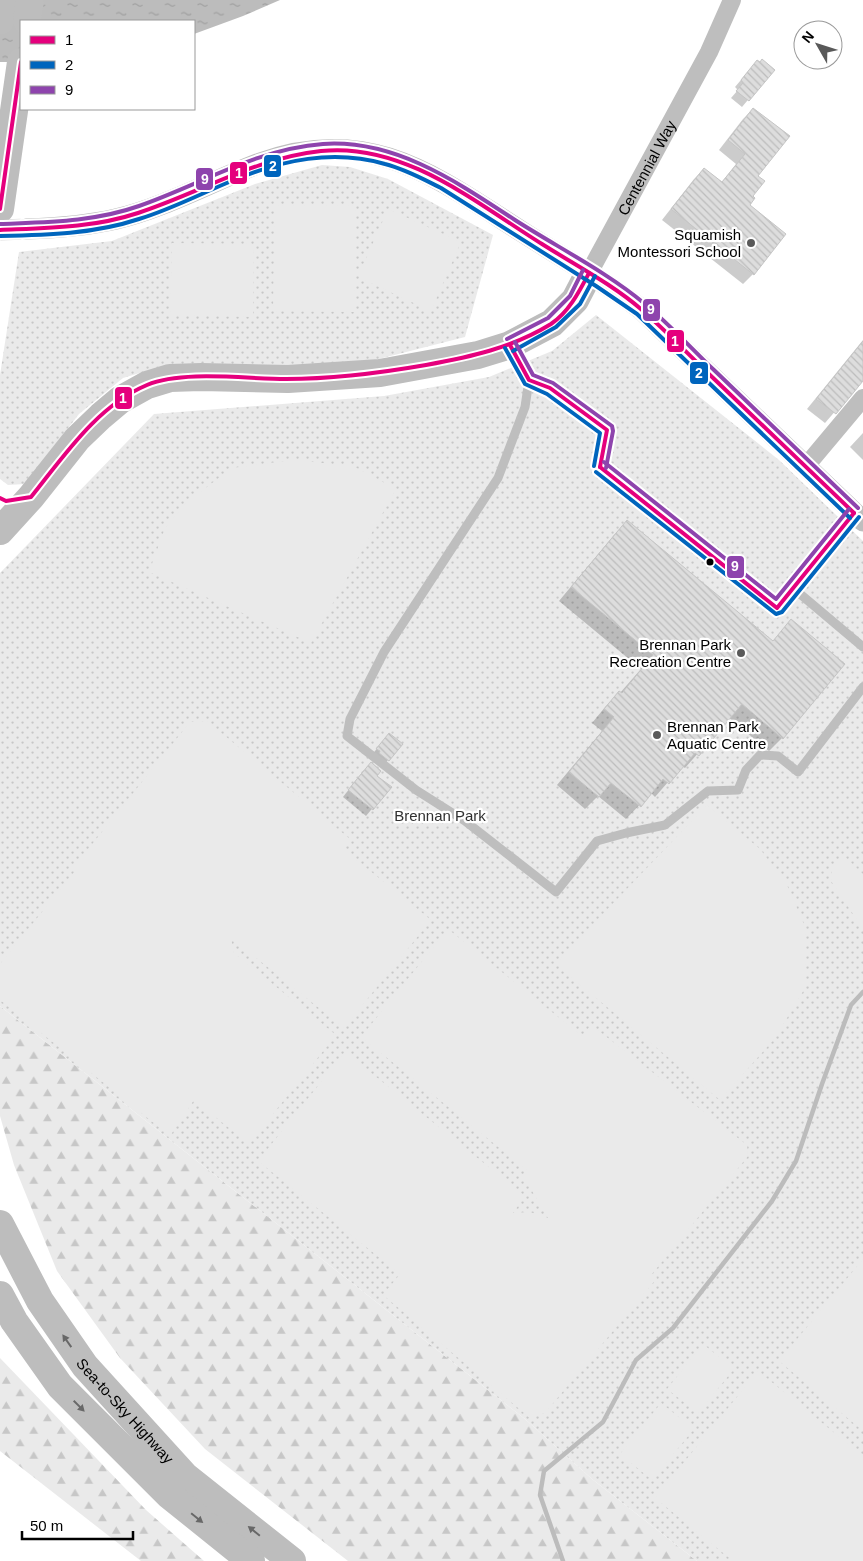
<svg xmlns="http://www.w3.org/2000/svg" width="863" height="1561" viewBox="0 0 863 1561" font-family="Arial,sans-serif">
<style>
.forest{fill:url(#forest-firs)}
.park{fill:url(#park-dots)}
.garden{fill:#eaeaea}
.water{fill:url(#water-ripples)}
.shadow{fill:#0003}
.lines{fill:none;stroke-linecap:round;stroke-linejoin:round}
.stream{stroke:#bcbcbc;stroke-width:4.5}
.building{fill:url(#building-back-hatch);stroke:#c5c5c5}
.tertiary-tunnel{stroke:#d9d9d9;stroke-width:21;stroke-dasharray:21 11;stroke-linecap:butt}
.service{stroke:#bebebe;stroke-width:9}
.minor{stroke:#bebebe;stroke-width:18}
.tertiary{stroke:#bebebe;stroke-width:21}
.trunk{stroke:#bdbdbd;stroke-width:28}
.bus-1-casing{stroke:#fff;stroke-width:8}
.bus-2-casing{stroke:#fff;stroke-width:8}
.bus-3-casing{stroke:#fff;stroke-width:8}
.bus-1{stroke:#e5007d;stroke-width:4}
.bus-2{stroke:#0065bd;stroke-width:4}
.bus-3{stroke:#8e44ad;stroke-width:4}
.oneway{fill:#686868}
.poi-dot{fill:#595959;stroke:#fff;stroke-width:2}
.bus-dot{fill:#000;stroke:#fff;stroke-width:2}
.labels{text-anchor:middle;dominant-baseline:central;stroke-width:4.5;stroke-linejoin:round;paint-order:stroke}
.street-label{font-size:15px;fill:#000;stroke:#fff}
.poi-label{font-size:15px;fill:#000;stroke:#fff;text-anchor:end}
.park-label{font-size:15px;fill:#303030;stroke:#fff}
.line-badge{stroke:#fff;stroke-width:2}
.badge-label{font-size:14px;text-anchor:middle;font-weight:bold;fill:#fff}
</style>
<defs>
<pattern id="forest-firs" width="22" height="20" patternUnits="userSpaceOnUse" patternTransform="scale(1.25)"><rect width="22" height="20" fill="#eaeaea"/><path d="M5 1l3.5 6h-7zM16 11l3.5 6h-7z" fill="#c7c7c7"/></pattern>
<pattern id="park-dots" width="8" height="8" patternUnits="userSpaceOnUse" patternTransform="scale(1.25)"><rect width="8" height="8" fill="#eaeaea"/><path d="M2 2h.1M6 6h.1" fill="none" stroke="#c7c7c7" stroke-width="1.8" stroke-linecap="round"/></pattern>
<pattern id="water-ripples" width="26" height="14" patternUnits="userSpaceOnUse" patternTransform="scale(1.25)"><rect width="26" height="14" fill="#bcbcbc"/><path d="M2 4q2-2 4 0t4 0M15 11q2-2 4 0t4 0" fill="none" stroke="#a0a0a0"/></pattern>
<pattern id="building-back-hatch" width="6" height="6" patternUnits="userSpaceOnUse" patternTransform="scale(1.25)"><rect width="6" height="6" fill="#ddd"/><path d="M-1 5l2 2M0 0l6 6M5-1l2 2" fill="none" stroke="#bcbcbc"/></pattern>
</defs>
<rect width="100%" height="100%" fill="#fff"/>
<g class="forest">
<polygon points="0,1006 525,1419 592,1479 697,1561 348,1561 205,1449 120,1358 57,1271 14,1165 0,1116"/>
<polygon points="0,1358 146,1510 204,1561 141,1561 0,1451"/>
</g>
<g class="park">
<polygon points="322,165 350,167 388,179 493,235 465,337 367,362 296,371 153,369 123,378 79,414 25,484 8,485 0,479 0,375 19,252 112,241 255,184"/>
<polygon points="596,315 779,460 863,541 863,1561 697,1561 592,1479 525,1419 0,1006 0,573 154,414 384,396 489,377 552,351"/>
</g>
<g class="garden">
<polygon points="275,205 356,206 354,312 273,311"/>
<polygon points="388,209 461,242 431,311 364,280 360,272"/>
<polygon points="172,243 254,244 253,317 170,315"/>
<polygon points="293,460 353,466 396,489 311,643 149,572 165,528 187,502 232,468"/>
<polygon points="207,721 350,839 343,849 431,920 344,1028 231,938 234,953 336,1035 249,1144 194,1100 170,1136 0,1000 0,964 75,871 73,868 190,722"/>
<polygon points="707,805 760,849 787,885 806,929 805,988 775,1038 720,1100 562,970 560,959"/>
<polygon points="843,855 863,874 863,929 831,881 832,866"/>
<polygon points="448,929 582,1036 591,1025 747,1145 748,1156 652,1274 657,1278 545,1413 530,1418 383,1295 400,1274 258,1161 345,1052 525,1196 513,1213 530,1212 548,1218 525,1179 527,1170 361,1037"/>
<polygon points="863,1259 863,1431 779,1361"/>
<polygon points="703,1344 734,1369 698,1413 667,1389"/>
<polygon points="758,1371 863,1456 863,1561 733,1561 655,1498"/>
<polygon points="661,1403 694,1429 652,1480 620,1454"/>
</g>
<polygon class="water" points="0,0 280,0 243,16 194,34 194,21 21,21 21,62 0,62"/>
<g class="shadow">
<polygon points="751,68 773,70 742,107 731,98 738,90 735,87"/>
<polygon points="753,109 756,176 748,205 753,274 743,284 662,220 694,179 704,169 721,183 736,164 719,150 743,119"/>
<polygon points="863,340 863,379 825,423 807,409"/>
<polygon points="863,433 863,460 850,447"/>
<polygon points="627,522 772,642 791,621 782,738 769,751 729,718 685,768 682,766 655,797 651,793 626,819 598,796 585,809 557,785 602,731 592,723 606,706 619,693 620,693 641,669 559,601 614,535"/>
<polygon points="383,741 388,760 382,767 371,756"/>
<polygon points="364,770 376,776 390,787 366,816 343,797"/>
</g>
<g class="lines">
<polyline class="stream" points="563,1561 540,1495 544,1471 603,1422 636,1360 673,1328 772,1201 796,1161 822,1084 851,1005 863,992"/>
</g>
<g class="building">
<polygon points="762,59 775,70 749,101 736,91 743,83 741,80 757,60 760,62"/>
<polygon points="753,108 790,136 758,176 765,181 753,196 755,198 750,205 786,234 754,275 671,209 704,168 722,182 745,154 728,140"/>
<polygon points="863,341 863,381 836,414 816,399"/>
<polygon points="627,520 773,641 791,619 845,664 783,739 742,704 699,756 695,753 669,784 663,779 641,807 611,783 599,797 569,772 614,717 604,709 619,691 622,693 653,655 571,587"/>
<polygon points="389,733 403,744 389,761 379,753 380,751 376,749"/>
<polygon points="371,762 381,771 377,776 392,787 373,810 348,790"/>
</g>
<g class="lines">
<polyline class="tertiary-tunnel" points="0,230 26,229"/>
<g class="service">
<polyline points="511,347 529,380 525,407 498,478 384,652 350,719 347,736 416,790 465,821 556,892 597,841 626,833 665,825 708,791 738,790 746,770 760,755 778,756 798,772 863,687"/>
<polyline points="529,380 550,388 607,430 600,467 777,608 854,513"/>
<polyline points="793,588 863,647"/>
</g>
<g class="minor">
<path id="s1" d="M589,273L709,52L732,0"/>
<polyline points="806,466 863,398"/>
</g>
<path class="tertiary" d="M26,229C57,228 86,226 116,219C166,207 212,181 260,163C370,123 436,177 524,233C563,258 604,281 641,309L863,521"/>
<g class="trunk">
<polyline points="0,21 3,0"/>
<polyline points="27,21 30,0"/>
<polyline points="0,209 21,62"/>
<polyline points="0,531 31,497 77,439 101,416 120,400 147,385 170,378 201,377 288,379 380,373 478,355 510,345 552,323 575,300 589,273"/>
<path id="s2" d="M0,1224L40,1301L85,1366L185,1476L292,1561"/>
<polyline points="0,1295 14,1321 60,1386 169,1495 251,1561"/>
</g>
<g class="bus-1-casing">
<g id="bus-1">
<polyline points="0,209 21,62"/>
<path d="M0,230C47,228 93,228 138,213C200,193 255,158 321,151C404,142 476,203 542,244C575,265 612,284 642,310C665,330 687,353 710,375C758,421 806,467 854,513"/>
<polyline points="510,345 529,380 550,388 607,430 600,467"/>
<polyline points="600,467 777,608 854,513"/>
<path d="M0,498L6,501L31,497C64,456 97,406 147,385C183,370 246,379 286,379C333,379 380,373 426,365C470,357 512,348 551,324C569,312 579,292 589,273"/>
</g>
</g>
<g class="bus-2-casing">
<g id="bus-2">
<path d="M0,236C47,235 94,234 139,219C172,209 202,193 234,180C282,160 333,149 385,164C405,169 423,179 441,188L596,286L637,314L850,518"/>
<polyline points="505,348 525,384 547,394 600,433 594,466"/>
<polyline points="513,351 556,327 580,304 595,276"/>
<polyline points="596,472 776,614 782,612 859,517"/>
</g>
</g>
<g class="bus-3-casing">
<g id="bus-3">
<path d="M0,224C47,222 94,222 139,206C200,185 256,149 323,144C395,139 457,182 515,220C557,247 607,272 645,304C669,324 691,348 714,370C762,416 810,462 858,508"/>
<polyline points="507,339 548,318 570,296 583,270"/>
<polyline points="515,342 533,375 553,383 612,426 613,431 606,468"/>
<polyline points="604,462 776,599 849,509"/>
</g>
</g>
<use href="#bus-1" class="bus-1"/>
<use href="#bus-2" class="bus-2"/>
<use href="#bus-3" class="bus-3"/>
</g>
<defs><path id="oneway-solid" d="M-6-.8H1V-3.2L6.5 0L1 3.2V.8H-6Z" transform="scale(1.25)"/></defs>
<g class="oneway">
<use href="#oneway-solid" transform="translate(67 1341) rotate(-125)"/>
<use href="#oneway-solid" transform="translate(79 1406) rotate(45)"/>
<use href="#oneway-solid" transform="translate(197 1518) rotate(39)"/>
<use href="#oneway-solid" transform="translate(254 1531) rotate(-141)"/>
</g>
<g class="poi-dot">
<circle cx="751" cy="243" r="5"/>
<circle cx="741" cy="653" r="5"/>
<circle cx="657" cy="735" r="5"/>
</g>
<circle class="bus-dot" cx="710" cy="562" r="4.5"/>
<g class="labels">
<g class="street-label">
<text stroke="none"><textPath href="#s1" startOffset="120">Centennial Way</textPath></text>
<text stroke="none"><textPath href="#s2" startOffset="226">Sea-to-Sky Highway</textPath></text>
</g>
<g class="poi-label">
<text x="741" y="234">Squamish<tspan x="741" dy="17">Montessori School</tspan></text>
<text x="731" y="644">Brennan Park<tspan x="731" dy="17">Recreation Centre</tspan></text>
<text x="667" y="726" text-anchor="start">Brennan Park<tspan x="667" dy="17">Aquatic Centre</tspan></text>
</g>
<g class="park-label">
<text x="440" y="815">Brennan Park</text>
</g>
</g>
<g class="line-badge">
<rect x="263" y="154" width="19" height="24" rx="5" fill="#0065bd"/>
<rect x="229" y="161" width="19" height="24" rx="5" fill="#e5007d"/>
<rect x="195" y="167" width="19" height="24" rx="5" fill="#8e44ad"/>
<rect x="642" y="298" width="19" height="24" rx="5" fill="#8e44ad"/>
<rect x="666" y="329" width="19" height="24" rx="5" fill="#e5007d"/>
<rect x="689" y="361" width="20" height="24" rx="5" fill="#0065bd"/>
<rect x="114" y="386" width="19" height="24" rx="5" fill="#e5007d"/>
<rect x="726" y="555" width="19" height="24" rx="5" fill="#8e44ad"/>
</g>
<g class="badge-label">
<text x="273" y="171">2</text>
<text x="239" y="178">1</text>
<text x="205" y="184">9</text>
<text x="651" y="314">9</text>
<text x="675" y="346">1</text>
<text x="699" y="378">2</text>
<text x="123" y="403">1</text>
<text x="735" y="571">9</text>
</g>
<rect x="20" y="20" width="175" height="90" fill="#ffffff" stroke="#999999"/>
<rect x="30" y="36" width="25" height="8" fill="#e5007d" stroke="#999999"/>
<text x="65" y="45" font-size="15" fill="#000000">1</text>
<rect x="30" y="61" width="25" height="8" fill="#0065bd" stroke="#999999"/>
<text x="65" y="70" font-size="15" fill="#000000">2</text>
<rect x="30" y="86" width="25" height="8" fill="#8e44ad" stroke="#999999"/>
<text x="65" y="95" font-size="15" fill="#000000">9</text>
<g transform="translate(818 45) rotate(309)"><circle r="24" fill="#ffffff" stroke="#999999"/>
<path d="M0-4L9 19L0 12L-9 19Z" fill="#595959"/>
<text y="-8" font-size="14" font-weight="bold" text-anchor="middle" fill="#000000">N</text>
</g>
<path d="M22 1531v8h111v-8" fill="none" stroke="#000000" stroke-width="2.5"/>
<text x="30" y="1531" font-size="15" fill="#000000" stroke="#ffffff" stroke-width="4" paint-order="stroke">50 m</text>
</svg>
